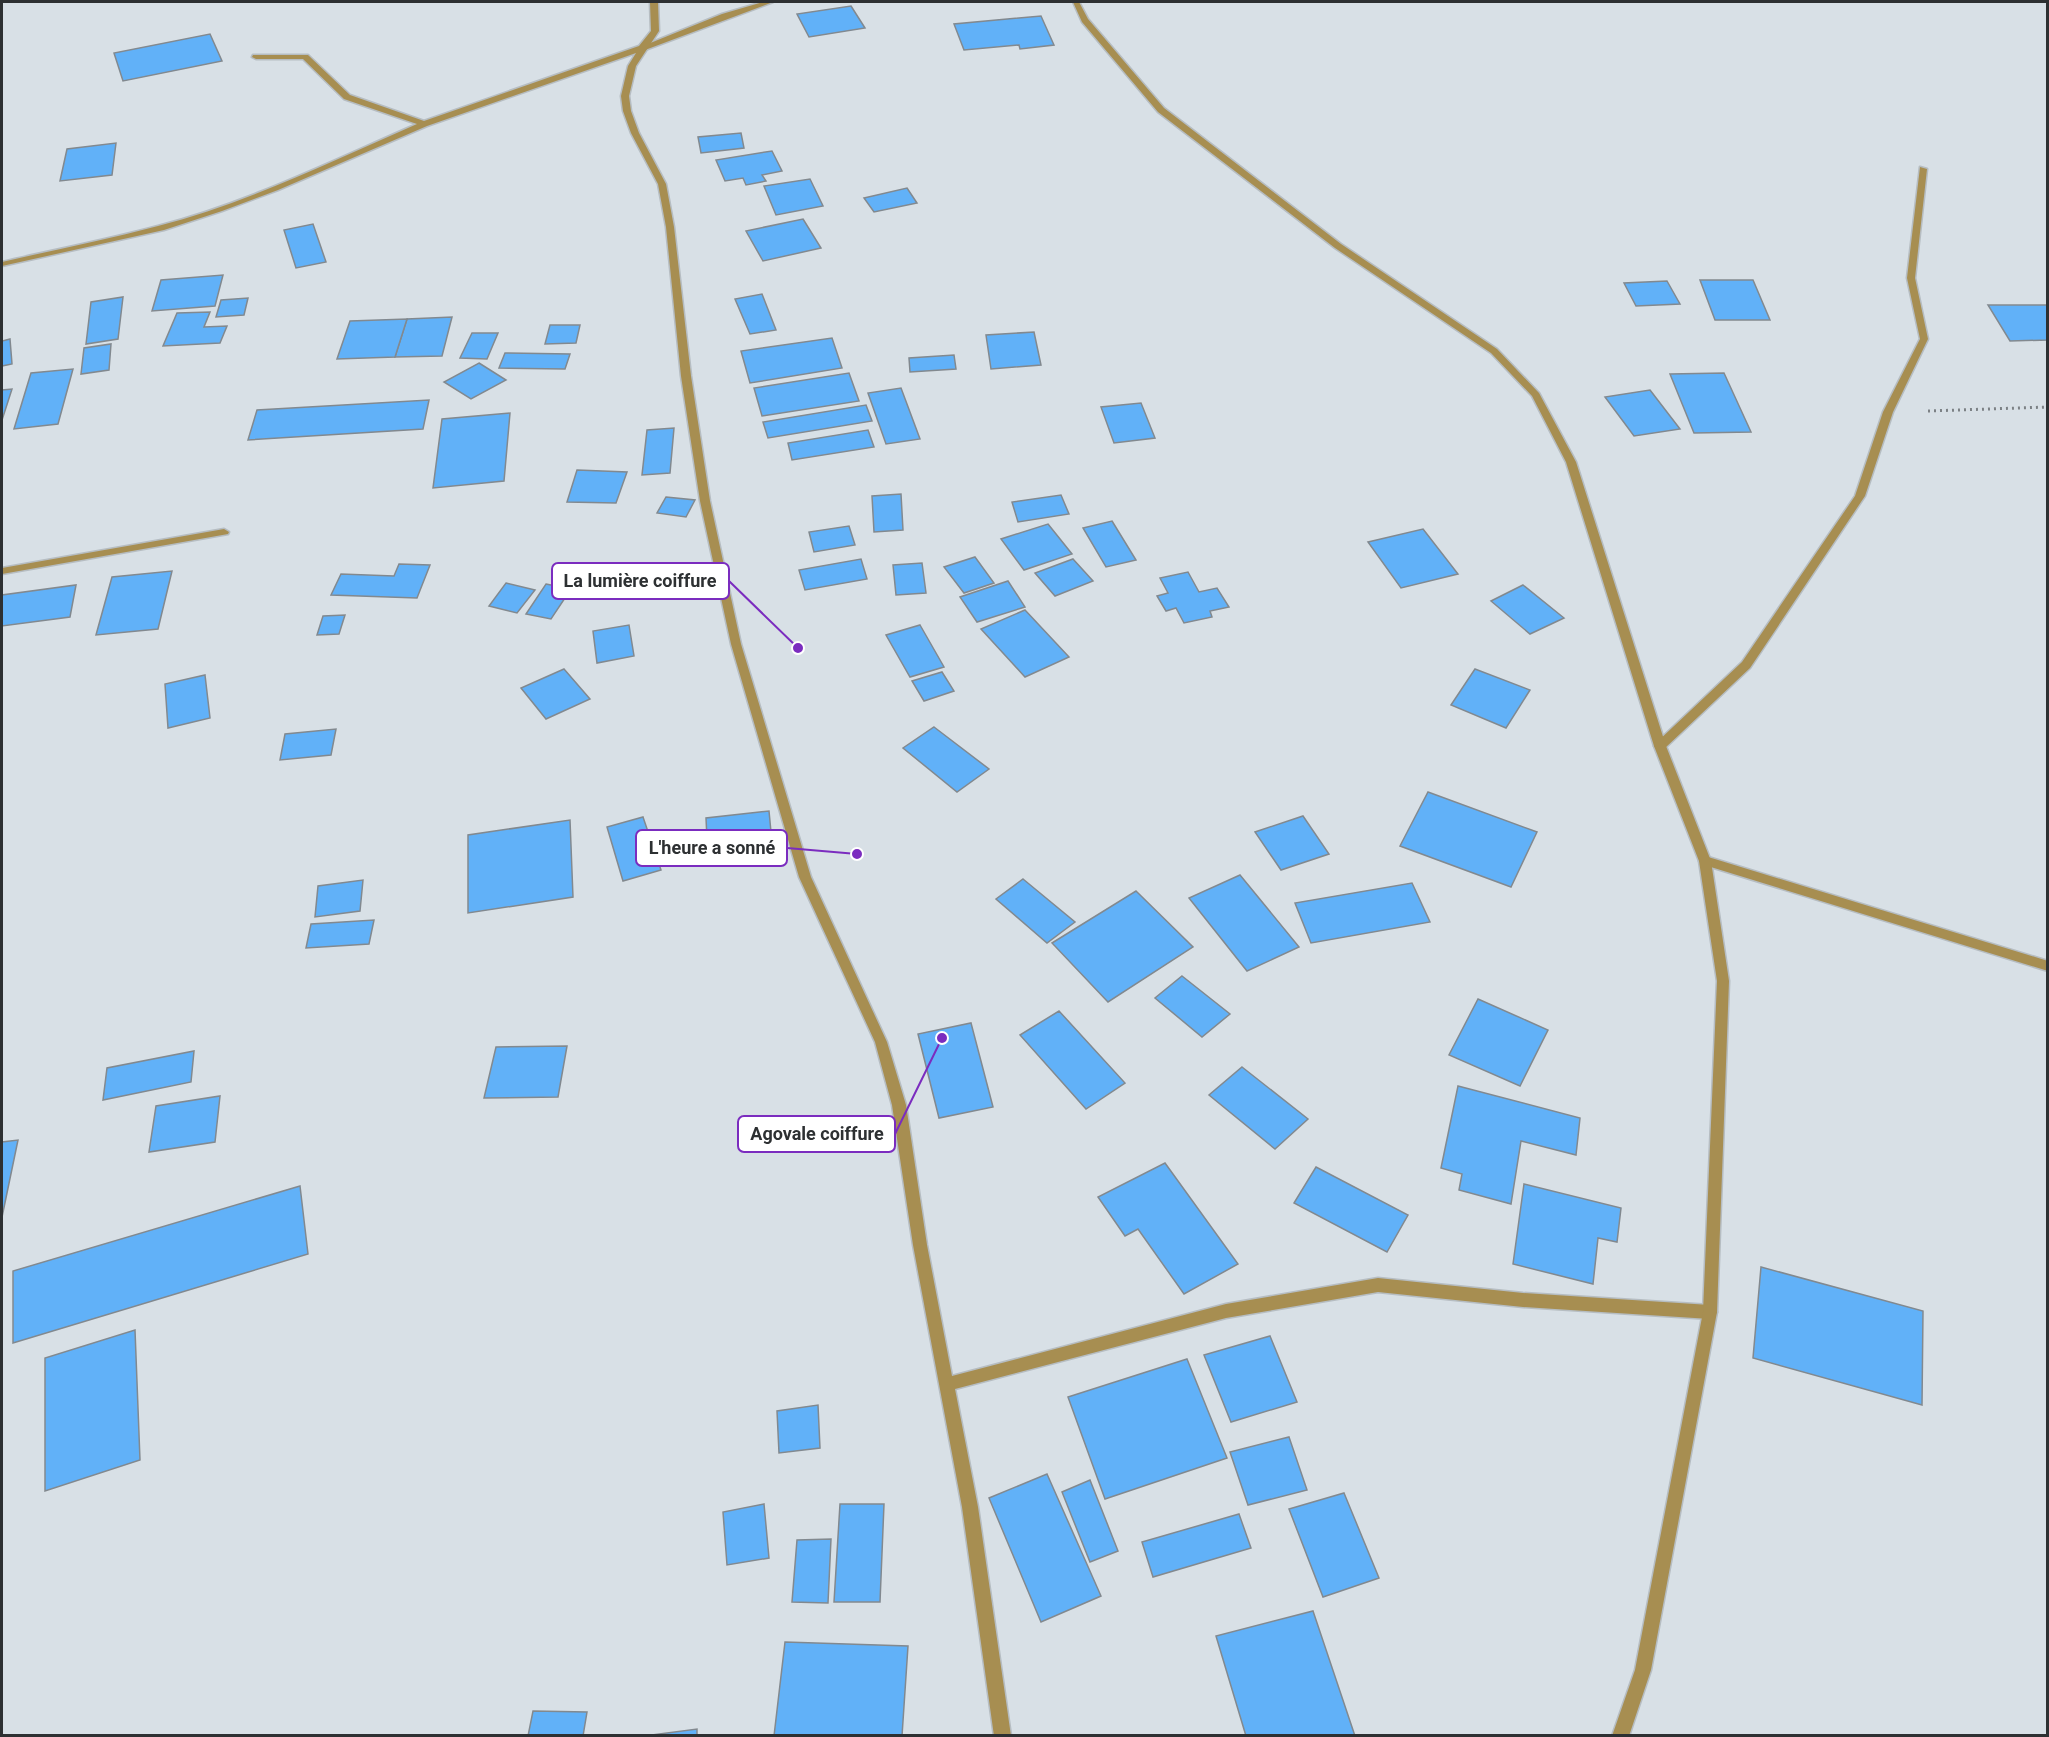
<svg xmlns="http://www.w3.org/2000/svg" width="2049" height="1737" viewBox="0 0 2049 1737" font-family="Roboto,sans-serif">
<style>
.building{fill:#61b1f8;stroke:#82898f;stroke-width:1.5}
.lines{fill:none;stroke-linecap:round;stroke-linejoin:round}
.service-casing{stroke:#b6bdc2;stroke-width:3}
.minor-casing{stroke:#b6bdc2;stroke-width:3}
.tertiary-casing{stroke:#b6bdc2;stroke-width:3}
.path{stroke:#7c8185;stroke-width:3;stroke-dasharray:2 4;stroke-linecap:butt}
.service{fill:#a78e51;fill-rule:evenodd}
.minor{fill:#a78e51;fill-rule:evenodd}
.tertiary{fill:#a78e51;fill-rule:evenodd}
.leader{fill:none;stroke:#7b2cbf;stroke-width:2}
.callout-dot{fill:#7b2cbf;stroke:#fff;stroke-width:2}
.callout{fill:#fff;stroke:#7b2cbf;stroke-width:2}
.callout-label{font-size:18px;text-anchor:middle;font-weight:bold;fill:#2d3032}
</style>
<rect width="100%" height="100%" fill="#d8e0e6"/>
<g class="building">
<polygon points="851,6 865,28 809,37 797,14"/>
<polygon points="1041,16 1054,45 1020,49 1019,45 964,50 954,24"/>
<polygon points="210,34 222,61 123,81 114,53"/>
<polygon points="741,133 744,148 701,153 698,137"/>
<polygon points="116,143 112,175 60,181 67,149"/>
<polygon points="772,151 782,171 762,175 766,181 746,185 743,178 725,181 716,160"/>
<polygon points="810,179 823,206 776,215 764,186"/>
<polygon points="907,188 917,203 874,212 864,198"/>
<polygon points="803,219 821,248 763,261 746,231"/>
<polygon points="313,224 326,262 296,268 284,230"/>
<polygon points="223,275 215,306 152,311 161,280"/>
<polygon points="1700,280 1753,280 1770,320 1715,320"/>
<polygon points="1667,281 1680,304 1636,306 1624,283"/>
<polygon points="762,294 776,330 750,334 735,299"/>
<polygon points="123,297 118,339 86,344 91,302"/>
<polygon points="248,298 244,315 216,317 221,300"/>
<polygon points="1988,305 2048,305 2048,340 2010,341"/>
<polygon points="210,312 204,327 227,326 220,343 163,346 177,313"/>
<polygon points="452,317 442,356 395,357 407,319"/>
<polygon points="407,319 395,357 337,359 350,321"/>
<polygon points="550,325 580,325 576,343 545,344"/>
<polygon points="1034,332 1041,365 991,369 986,335"/>
<polygon points="472,333 498,333 487,359 460,358"/>
<polygon points="832,338 842,368 750,383 741,351"/>
<polygon points="10,339 12,364 2,366 2,341"/>
<polygon points="111,344 109,370 81,374 84,348"/>
<polygon points="505,353 570,354 565,369 499,368"/>
<polygon points="954,355 956,369 910,372 909,358"/>
<polygon points="479,363 506,380 471,399 444,382"/>
<polygon points="73,369 58,424 14,429 31,373"/>
<polygon points="849,373 859,401 762,416 754,388"/>
<polygon points="1724,373 1751,432 1694,433 1670,374"/>
<polygon points="901,388 920,439 886,444 868,393"/>
<polygon points="12,389 2,420 2,390"/>
<polygon points="1650,390 1680,429 1634,436 1605,397"/>
<polygon points="429,400 423,429 248,440 257,410"/>
<polygon points="1141,403 1155,438 1114,443 1101,407"/>
<polygon points="866,405 872,421 768,438 763,422"/>
<polygon points="510,413 504,481 433,488 442,419"/>
<polygon points="674,428 670,473 642,475 647,430"/>
<polygon points="868,430 874,447 792,460 788,443"/>
<polygon points="577,470 627,472 616,503 567,502"/>
<polygon points="901,494 903,530 874,532 872,496"/>
<polygon points="1061,495 1069,514 1018,522 1012,502"/>
<polygon points="666,497 695,500 686,517 657,513"/>
<polygon points="1112,521 1136,560 1106,567 1083,528"/>
<polygon points="1048,524 1072,554 1024,570 1001,539"/>
<polygon points="849,526 855,545 814,552 809,532"/>
<polygon points="1423,529 1458,574 1401,588 1368,542"/>
<polygon points="975,557 994,583 964,593 944,567"/>
<polygon points="861,559 867,579 805,590 799,570"/>
<polygon points="1073,559 1093,581 1055,596 1035,573"/>
<polygon points="922,563 926,593 896,595 893,565"/>
<polygon points="399,564 430,565 417,598 331,595 341,574 394,576"/>
<polygon points="172,571 158,629 96,635 112,577"/>
<polygon points="1188,572 1199,592 1217,588 1229,607 1210,611 1212,617 1184,623 1176,608 1166,611 1157,596 1168,593 1160,578"/>
<polygon points="1008,581 1025,607 977,622 960,597"/>
<polygon points="506,583 535,590 517,613 489,606"/>
<polygon points="546,584 571,589 551,619 526,614"/>
<polygon points="76,585 70,617 2,626 2,595"/>
<polygon points="1523,585 1564,618 1530,634 1491,601"/>
<polygon points="1025,610 1069,657 1025,677 981,629"/>
<polygon points="345,615 339,634 317,635 323,616"/>
<polygon points="629,625 634,656 597,663 593,631"/>
<polygon points="920,625 944,667 910,677 886,635"/>
<polygon points="564,669 590,699 546,719 521,688"/>
<polygon points="1475,669 1530,690 1506,728 1451,705"/>
<polygon points="942,672 954,691 924,701 912,681"/>
<polygon points="205,675 210,718 168,728 165,684"/>
<polygon points="934,727 989,769 957,792 903,748"/>
<polygon points="336,729 331,755 280,760 285,734"/>
<polygon points="1428,792 1537,832 1511,887 1400,846"/>
<polygon points="769,811 773,853 708,861 706,818"/>
<polygon points="1303,816 1329,854 1281,870 1255,832"/>
<polygon points="643,817 661,870 623,881 607,827"/>
<polygon points="570,820 573,897 468,913 468,835"/>
<polygon points="1240,875 1299,947 1247,971 1189,898"/>
<polygon points="1023,879 1075,922 1047,943 996,899"/>
<polygon points="363,880 360,911 315,917 318,886"/>
<polygon points="1412,883 1430,922 1311,943 1295,903"/>
<polygon points="1136,891 1193,947 1108,1002 1052,943"/>
<polygon points="374,920 369,944 306,948 311,924"/>
<polygon points="1182,976 1230,1014 1202,1037 1155,998"/>
<polygon points="1478,999 1548,1030 1520,1086 1449,1055"/>
<polygon points="1059,1011 1125,1083 1086,1109 1020,1035"/>
<polygon points="971,1023 993,1107 939,1118 918,1034"/>
<polygon points="567,1046 558,1097 484,1098 496,1047"/>
<polygon points="194,1051 191,1082 103,1100 107,1068"/>
<polygon points="1242,1067 1308,1119 1275,1149 1209,1095"/>
<polygon points="1458,1086 1580,1118 1576,1155 1521,1141 1511,1204 1459,1190 1462,1174 1441,1168"/>
<polygon points="220,1096 215,1142 149,1152 156,1106"/>
<polygon points="18,1140 2,1217 2,1142"/>
<polygon points="1165,1163 1238,1264 1184,1294 1138,1229 1125,1236 1098,1197"/>
<polygon points="1316,1167 1408,1215 1387,1252 1294,1203"/>
<polygon points="1524,1184 1621,1208 1617,1242 1598,1238 1593,1284 1513,1264"/>
<polygon points="300,1186 308,1254 13,1343 13,1271"/>
<polygon points="1761,1267 1923,1311 1922,1405 1753,1358"/>
<polygon points="135,1330 140,1460 45,1491 45,1358"/>
<polygon points="1270,1336 1297,1402 1231,1422 1204,1355"/>
<polygon points="1187,1359 1227,1458 1105,1499 1068,1397"/>
<polygon points="818,1405 820,1448 779,1453 777,1411"/>
<polygon points="1289,1437 1307,1490 1248,1505 1230,1452"/>
<polygon points="1047,1474 1101,1596 1041,1622 989,1498"/>
<polygon points="1090,1480 1118,1551 1090,1562 1062,1492"/>
<polygon points="1344,1493 1379,1578 1323,1597 1289,1509"/>
<polygon points="764,1504 769,1558 727,1565 723,1512"/>
<polygon points="840,1504 884,1504 880,1602 834,1602"/>
<polygon points="1239,1514 1251,1548 1153,1577 1142,1542"/>
<polygon points="831,1539 828,1603 792,1602 797,1540"/>
<polygon points="1313,1611 1355,1736 1246,1736 1216,1636"/>
<polygon points="785,1642 908,1646 902,1736 774,1736"/>
<polygon points="533,1711 587,1712 583,1736 528,1736"/>
<polygon points="697,1729 697,1736 644,1736"/>
</g>
<g class="lines">
<g class="service-casing">
<polygon id="service" points="763,2 773,2 645,50 638,48 722,14"/>
</g>
<g class="minor-casing">
<g id="minor">
<path d="M650,2H658L659,31L636,66L629,96L631,111L639,133L666,184L674,227L691,376L710,501L741,644L811,877L887,1042L906,1105L927,1245L952,1376L1226,1304L1378,1278L1523,1293L1710,1305L1715,1307L1717,1312L1715,1317L1710,1319L1523,1307L1378,1292L1226,1318L955,1389L978,1507L1011,1736H994L962,1507L913,1245L892,1105L875,1042L799,877L731,644L700,501L681,376L666,227L658,184L631,133L623,111L621,96L628,66L636,53L427,126L278,190L222,211L164,230L2,266V262C53,250 106,240 158,226C247,203 332,161 417,124L344,99L303,59H256L252,57L253,55H308L350,95L424,121L639,46L651,31Z"/>
<polygon points="1920,167 1927,169 1915,278 1928,339 1893,412 1865,496 1750,668 1664,749 1656,749 1654,746 1656,743 1742,662 1855,496 1883,412 1920,339 1907,278"/>
<polygon points="224,529 229,532 228,534 2,574 2,568"/>
<polygon points="1705,856 2048,961 2048,971 1701,864 1699,861 1701,858"/>
</g>
</g>
<g class="tertiary-casing">
<polygon id="tertiary" points="1073,2 1079,2 1088,19 1164,108 1341,244 1497,349 1539,393 1576,462 1666,746 1711,861 1729,981 1717,1312 1651,1670 1629,1736 1612,1736 1635,1670 1703,1312 1717,981 1699,861 1654,746 1566,462 1532,396 1491,353 1335,248 1158,112 1082,22"/>
</g>
<polyline class="path" points="1928,411 2048,407"/>
<use href="#service" class="service"/>
<use href="#minor" class="minor"/>
<use href="#tertiary" class="tertiary"/>
</g>
<path class="leader" d="M798 648L729 581M857 854L787 848M942 1038L895 1134"/>
<g class="callout-dot">
<circle cx="798" cy="648" r="6"/>
<circle cx="857" cy="854" r="6"/>
<circle cx="942" cy="1038" r="6"/>
</g>
<g class="callout">
<rect x="552" y="563" width="177" height="36" rx="6"/>
<rect x="636" y="830" width="151" height="36" rx="6"/>
<rect x="738" y="1116" width="157" height="36" rx="6"/>
</g>
<g class="callout-label">
<text x="640" y="587">La lumière coiffure</text>
<text x="712" y="854">L'heure a sonné</text>
<text x="817" y="1140">Agovale coiffure</text>
</g>
<rect width="2049" height="1737" fill="none" stroke="#2d3032" stroke-width="6"/>
</svg>
